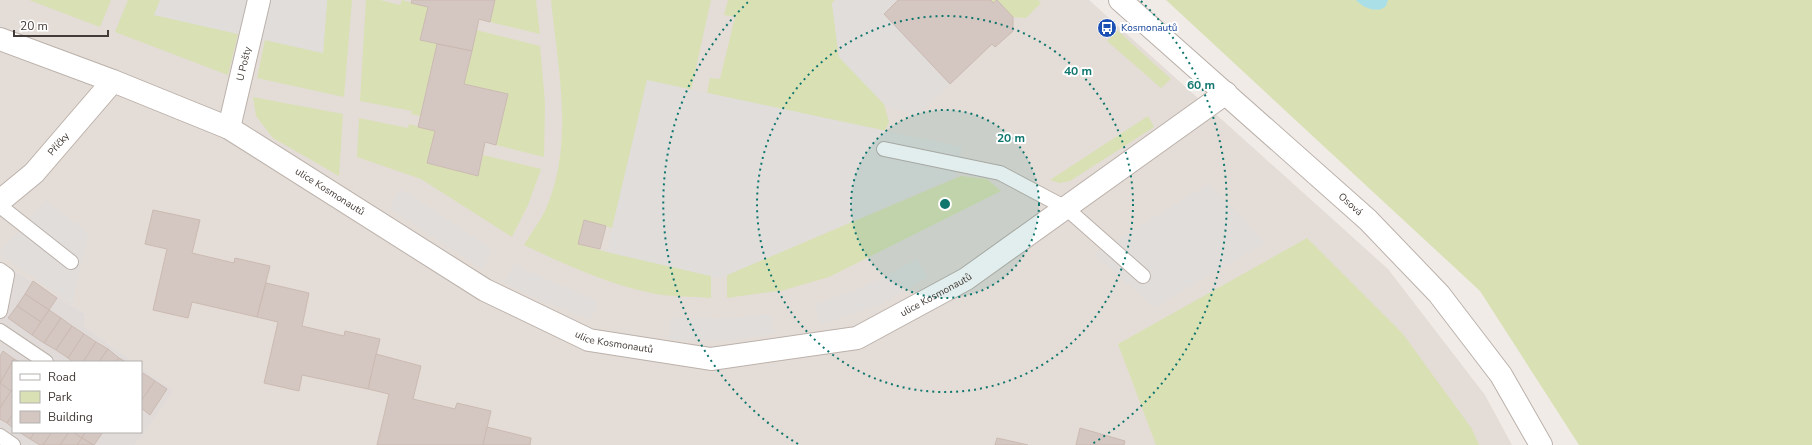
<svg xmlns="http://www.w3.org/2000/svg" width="1812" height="445" viewBox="0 0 1812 445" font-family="'Nunito Sans',sans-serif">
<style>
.residential{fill:#e4dcd6}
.industrial{fill:#e0dbd8}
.green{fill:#d9e1b4}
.parking{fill:#e0dddb}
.water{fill:#aadfe7}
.building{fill:#d4c7c1;stroke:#cbbab2}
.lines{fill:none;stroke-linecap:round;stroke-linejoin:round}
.service-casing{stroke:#bbb1ab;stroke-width:16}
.minor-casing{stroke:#bbb1ab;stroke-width:24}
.tertiary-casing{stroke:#bbb1ab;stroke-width:24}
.service{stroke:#fff;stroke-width:14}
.minor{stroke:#fff;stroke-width:22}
.tertiary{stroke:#fff;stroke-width:22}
.ring{fill:none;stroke:#0f766e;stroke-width:2;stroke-dasharray:2 4}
.labels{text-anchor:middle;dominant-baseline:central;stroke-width:4;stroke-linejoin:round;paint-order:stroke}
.transit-label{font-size:10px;fill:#164399;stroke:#fff;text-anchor:start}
.street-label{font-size:10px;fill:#433b37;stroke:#fff}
.centre{fill:#0f766e;stroke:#fff;stroke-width:2}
.ring-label{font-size:12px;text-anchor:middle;font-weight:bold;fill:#0f766e;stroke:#fff;stroke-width:4;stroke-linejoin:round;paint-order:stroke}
</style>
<rect width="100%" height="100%" fill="#f1ebe7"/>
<polygon class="residential" points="0,0 1089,0 1388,269 1485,395 1512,445 135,445 172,391 141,368 141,362 133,362 84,326 86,314 0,262"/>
<polygon class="industrial" points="0,262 86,314 84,326 133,362 13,362 13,432 141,432 141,368 173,391 135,445 0,445"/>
<g class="green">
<polygon points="29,0 111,0 100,27"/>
<polygon points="128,0 160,0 155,15 238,34 228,75 115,32"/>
<polygon points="327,0 352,0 344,97 257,78 265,40 323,53"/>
<polygon points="366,0 380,0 400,5 402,0 428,7 420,40 437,44 420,116 411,114 412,111 360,101"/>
<polygon points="495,0 536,0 540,34 490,22"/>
<path d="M551,0H711L691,90L647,81L612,228L584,221L578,244L607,252L711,276V298C693,296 674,297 656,294C610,285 566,265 524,245C531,234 539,222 545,211C575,145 558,69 551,0Z"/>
<polygon points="728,0 835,0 832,4 839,57 884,104 889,122 885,131 707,93 710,78 720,79 735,17 724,15"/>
<polygon points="991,0 1038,0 1041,3 1026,18 1013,17 997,0 993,3"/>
<polygon points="1166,0 1812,0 1812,445 1579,445 1480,291"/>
<polygon points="476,30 540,46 545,103 544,157 496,145 508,94 464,84"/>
<polygon points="1117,30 1171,79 1161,88 1107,41"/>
<polygon points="253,97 343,114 339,176 273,138 256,116"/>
<polygon points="1148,116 1154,127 1070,181 1060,183 1050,180"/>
<polygon points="359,118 408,128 409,124 435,131 427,163 478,176 483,155 541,169 528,205 512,237 421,179 357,157"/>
<polygon points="961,176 987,179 1001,191 829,277 784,290 727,298 727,275"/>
<polygon points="1307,238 1403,334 1472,429 1479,445 1156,445 1118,344"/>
</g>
<g class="parking">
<polygon points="160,0 327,0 323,53 154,15"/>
<polygon points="835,0 898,0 884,14 950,84 916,116 884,104 839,57 832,3"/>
<polygon points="647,80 962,147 955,177 720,278 607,252"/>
<polygon points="1209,184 1265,243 1154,307 1094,254"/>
<polygon points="400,189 491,249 483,269 390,208"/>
<polygon points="46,201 88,233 72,304 0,254 0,252"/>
<polygon points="917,259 928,277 881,304 821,325 815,305 868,285"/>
<polygon points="515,265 554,283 598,301 591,319 545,302 504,282"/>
<polygon points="771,314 774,334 722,341 669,339 671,318 721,319"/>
</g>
<path class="water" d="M1356,0H1388L1386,6C1378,14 1363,8 1356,0Z"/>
<g class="building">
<polygon points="412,0 495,0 490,22 479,19 472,51 420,40 428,7 411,3"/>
<polygon points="898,0 991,0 993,3 997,0 1013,17 1013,31 995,47 992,44 950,84 884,14"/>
<polygon points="437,44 472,51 464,84 508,94 496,145 485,142 478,176 427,163 435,131 418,127"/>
<polygon points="153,210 200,220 192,253 234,263 235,258 270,266 257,317 192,302 188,318 153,310 167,249 145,244"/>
<polygon points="584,220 606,226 600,249 578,244"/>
<polygon points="33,281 57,298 49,310 25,294"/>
<polygon points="266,283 309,293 302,326 344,336 345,331 380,339 368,389 302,375 299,391 264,383 278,322 257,317"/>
<polygon points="25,294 49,310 41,322 17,306"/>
<polygon points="17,306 41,322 32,335 8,318"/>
<polygon points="49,310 61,318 44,343 32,335"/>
<polygon points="61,318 72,326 56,350 44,343"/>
<polygon points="72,326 84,334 68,358 56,350"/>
<polygon points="84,334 96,342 83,362 73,362 68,358"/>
<polygon points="96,342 108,349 99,362 83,362"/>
<polygon points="108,349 119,358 116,362 99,362"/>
<polygon points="3,351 14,359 0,383 0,356"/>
<polygon points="376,354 421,366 413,399 455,409 457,403 491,411 483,445 377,445 389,394 368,389"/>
<polygon points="119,358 126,362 116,362"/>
<polygon points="14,359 20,362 13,362 13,388 11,391 0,383"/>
<polygon points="143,373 155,381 141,401 141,376"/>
<polygon points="155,381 167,389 150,415 141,408 141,401"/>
<polygon points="0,383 11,391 0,408"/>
<polygon points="11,391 13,392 13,414 7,423 0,419 0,408"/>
<polygon points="13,414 13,428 7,423"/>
<polygon points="487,427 531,438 530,445 483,445"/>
<polygon points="1080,428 1125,441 1124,445 1076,445"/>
<polygon points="19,432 35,432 30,439"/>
<polygon points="35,432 52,432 43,445 40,445 30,439"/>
<polygon points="52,432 69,432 60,445 43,445"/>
<polygon points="69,432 73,432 82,438 77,445 60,445"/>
<polygon points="73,432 85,432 82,438"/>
<polygon points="85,432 103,432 94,445 82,438"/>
<polygon points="82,438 93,445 77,445"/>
<polygon points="997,438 1028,445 995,445"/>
</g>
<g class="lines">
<g class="service-casing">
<g id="service">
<polyline points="884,149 1000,173 1066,208 1143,276"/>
<polyline points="0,206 71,262"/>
<polyline points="0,270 7,275 0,311"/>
<polyline points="0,331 46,362"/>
<polyline points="0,436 13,445"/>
</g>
</g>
<g class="minor-casing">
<g id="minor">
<path id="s1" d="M0,39L113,81L229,128L485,290L589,340L711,359L857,338L966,279L1226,93"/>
<path id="s2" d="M229,128L259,0"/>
<path id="s3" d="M0,201L34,173L113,81"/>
</g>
</g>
<g class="tertiary-casing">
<g id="tertiary">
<path id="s4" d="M1120,0L1368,220L1439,294L1501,375L1541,445"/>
</g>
</g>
<use href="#service" class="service"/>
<use href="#minor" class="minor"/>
<use href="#tertiary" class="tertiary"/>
</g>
<circle cx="945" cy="204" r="94" fill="#0f766e" fill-opacity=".12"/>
<g class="ring">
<circle cx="945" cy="204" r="94"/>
<circle cx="945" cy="204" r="188"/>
<path d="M798 444A282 282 0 0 1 749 1M1141 1A282 282 0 0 1 1092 444"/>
</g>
<defs>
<g id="bus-disc" transform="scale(1)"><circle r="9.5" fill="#1a4fb4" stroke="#fff"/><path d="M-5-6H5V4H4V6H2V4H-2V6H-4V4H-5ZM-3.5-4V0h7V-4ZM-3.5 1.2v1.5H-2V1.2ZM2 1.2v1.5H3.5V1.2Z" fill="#fff"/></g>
</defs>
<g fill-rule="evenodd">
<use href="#bus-disc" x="1107" y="28"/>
</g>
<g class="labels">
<g class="transit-label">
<text x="1121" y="28">Kosmonautů</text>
</g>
<g class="street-label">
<text stroke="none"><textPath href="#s2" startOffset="66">U Pošty</textPath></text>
<text stroke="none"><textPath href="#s3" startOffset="82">Příčky</textPath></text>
<text stroke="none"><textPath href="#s1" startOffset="365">ulice Kosmonautů</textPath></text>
<text stroke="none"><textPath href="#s4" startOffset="308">Osová</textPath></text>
<text stroke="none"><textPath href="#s1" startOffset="1025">ulice Kosmonautů</textPath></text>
<text stroke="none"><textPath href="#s1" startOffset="689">ulice Kosmonautů</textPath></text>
</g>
</g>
<circle cx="945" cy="204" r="6" class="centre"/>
<g class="ring-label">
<text x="1078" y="75">40 m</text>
<text x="1201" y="89">60 m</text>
<text x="1011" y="142">20 m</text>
</g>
<rect x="12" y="361" width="130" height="72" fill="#ffffff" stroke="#b4b1af"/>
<rect x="20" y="374" width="20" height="6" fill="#ffffff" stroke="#b4b1af"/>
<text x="48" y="381" font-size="12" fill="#433b37">Road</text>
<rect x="20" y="391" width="20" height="12" fill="#d9e1b4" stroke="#b4b1af"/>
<text x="48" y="401" font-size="12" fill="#433b37">Park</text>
<rect x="20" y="411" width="20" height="12" fill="#d4c7c1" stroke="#b4b1af"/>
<text x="48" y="421" font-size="12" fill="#433b37">Building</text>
<path d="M14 30v6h94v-6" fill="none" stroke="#433b37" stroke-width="2"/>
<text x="20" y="30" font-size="12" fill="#433b37" stroke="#ffffff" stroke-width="3" paint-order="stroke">20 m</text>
</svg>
